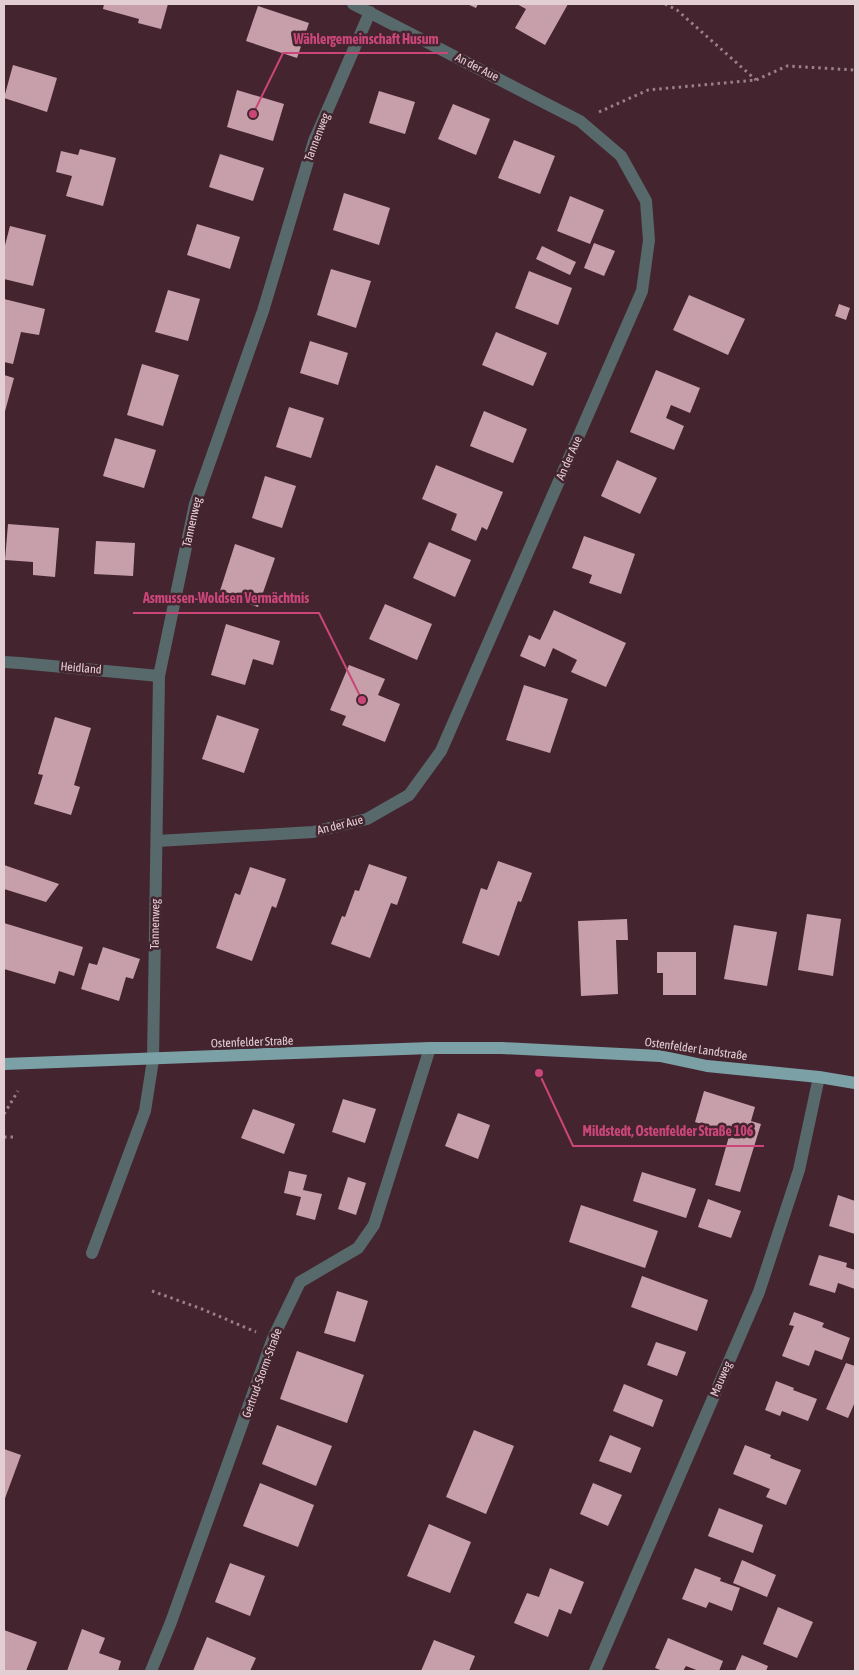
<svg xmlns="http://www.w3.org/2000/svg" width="859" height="1675" viewBox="0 0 859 1675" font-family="'Asap Condensed',sans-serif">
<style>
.building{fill:#c79fab}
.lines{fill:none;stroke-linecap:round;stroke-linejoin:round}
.path{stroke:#9a8088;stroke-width:3;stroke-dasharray:2.5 4;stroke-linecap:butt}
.minor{stroke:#57696b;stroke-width:12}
.major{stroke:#7ba1a6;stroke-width:12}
.labels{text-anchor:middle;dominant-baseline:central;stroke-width:5;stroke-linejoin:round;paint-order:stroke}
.street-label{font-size:12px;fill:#e3ced4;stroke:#44252f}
.leader{fill:none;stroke:#ca4679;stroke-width:2}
.callout-dot{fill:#ca4679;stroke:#44252f;stroke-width:2}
.callout-label{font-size:14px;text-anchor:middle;font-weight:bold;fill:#ca4679;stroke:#44252f;stroke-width:5;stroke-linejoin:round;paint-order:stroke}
</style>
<rect width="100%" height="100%" fill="#44252f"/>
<g class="building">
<polygon points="104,4 168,4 161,29 138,23 139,19 103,9"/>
<polygon points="467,4 478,4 476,8"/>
<polygon points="517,4 568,4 545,45 515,28 526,9"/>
<polygon points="258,6 309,23 297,58 246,41"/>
<polygon points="13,65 57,78 47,112 4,98"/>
<polygon points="237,90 284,104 273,141 227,127"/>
<polygon points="379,91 415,102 405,134 369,123"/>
<polygon points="453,104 490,119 476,155 438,139"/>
<polygon points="514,140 555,156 540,194 498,178"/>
<polygon points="80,149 116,158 103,206 66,196 72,176 56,172 61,151 78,155"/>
<polygon points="220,154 264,168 253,201 209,187"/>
<polygon points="344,193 390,208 379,245 333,230"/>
<polygon points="570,196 604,210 590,244 557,231"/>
<polygon points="197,224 240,237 230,269 187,255"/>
<polygon points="10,226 46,235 33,286 4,279 4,249"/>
<polygon points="594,243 615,251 604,276 584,268"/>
<polygon points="542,246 576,262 570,275 536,259"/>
<polygon points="331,269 371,281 356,328 317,315"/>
<polygon points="529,271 572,288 558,325 515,308"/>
<polygon points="168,290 200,299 188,341 155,332"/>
<polygon points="689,295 745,319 728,355 673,330"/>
<polygon points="4,299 45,309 39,335 21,332 13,364 4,362"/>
<polygon points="839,304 850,308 846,320 835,316"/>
<polygon points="496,332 547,353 533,386 482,365"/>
<polygon points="310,341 348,353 338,385 300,373"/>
<polygon points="142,364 179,375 163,426 127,415"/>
<polygon points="656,370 700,388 690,413 671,405 666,418 684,426 674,450 630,432"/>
<polygon points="4,375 14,378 4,415"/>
<polygon points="289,407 324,418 311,458 276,447"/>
<polygon points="484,411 527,429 513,463 470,446"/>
<polygon points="115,438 156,450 144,488 103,476"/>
<polygon points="617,460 657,478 640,514 601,496"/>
<polygon points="436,465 503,492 487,530 482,527 476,541 451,530 457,514 422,499"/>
<polygon points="265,476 296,486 282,528 252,518"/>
<polygon points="8,524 59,528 55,577 33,575 33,562 5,560"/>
<polygon points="584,536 635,554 621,594 589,583 592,575 572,568"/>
<polygon points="96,541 135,543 133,576 94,574"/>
<polygon points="429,542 471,560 455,597 413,578"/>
<polygon points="235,544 275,558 258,607 219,594"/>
<polygon points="385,604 432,624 417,660 369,639"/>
<polygon points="554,610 626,643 606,687 571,672 577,660 553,648 545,667 520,656 529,635 540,640"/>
<polygon points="226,624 280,641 273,665 253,659 245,685 211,675"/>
<polygon points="349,665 385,679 378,695 400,704 385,742 342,725 346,716 330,710"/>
<polygon points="524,685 568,699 550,753 506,740"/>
<polygon points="217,715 259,729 244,773 202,759"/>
<polygon points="55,717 91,728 74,785 80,787 71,815 34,804 43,775 38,774"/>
<polygon points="498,861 532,873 521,902 518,901 499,956 462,943 481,888 487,890"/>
<polygon points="369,864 407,877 397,905 391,903 370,958 331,944 342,916 345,917 355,890 359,891"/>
<polygon points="4,865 59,884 46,902 4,889"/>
<polygon points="250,867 286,879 276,908 272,906 252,961 216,948 235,893 240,895"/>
<polygon points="807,914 841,919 833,976 798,970"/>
<polygon points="627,919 628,940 616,940 618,994 581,996 578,921"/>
<polygon points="4,923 83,947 74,976 59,971 55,984 4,969"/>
<polygon points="734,925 777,932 767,986 724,979"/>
<polygon points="103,947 140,959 133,979 126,977 119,1001 81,989 89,963 97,965"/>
<polygon points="657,952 696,952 696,995 663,995 663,973 657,973"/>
<polygon points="704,1091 755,1107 751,1121 761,1124 740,1192 715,1185 730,1133 695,1122"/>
<polygon points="343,1099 376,1109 365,1143 332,1132"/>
<polygon points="253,1109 295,1124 284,1154 241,1138"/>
<polygon points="458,1113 490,1125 478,1159 445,1146"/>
<polygon points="289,1171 307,1175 303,1190 322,1194 315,1220 296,1215 301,1197 284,1193"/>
<polygon points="642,1172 696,1189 686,1218 633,1201"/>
<polygon points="348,1177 366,1183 356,1215 338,1209"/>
<polygon points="838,1195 855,1201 855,1234 829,1226"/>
<polygon points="708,1199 741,1211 731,1238 698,1227"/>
<polygon points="581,1205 658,1231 645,1268 569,1242"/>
<polygon points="819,1255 847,1263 846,1267 855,1270 855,1289 838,1283 835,1293 809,1285"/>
<polygon points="642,1276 708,1300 697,1331 631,1307"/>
<polygon points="337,1291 368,1301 355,1342 324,1333"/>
<polygon points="794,1312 824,1323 822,1327 850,1338 842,1360 815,1350 809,1366 782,1356 794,1326 789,1325"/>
<polygon points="656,1342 686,1352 677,1376 647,1365"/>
<polygon points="297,1351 364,1375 347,1423 280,1399"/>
<polygon points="846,1363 855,1366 855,1402 848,1418 826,1409"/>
<polygon points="776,1381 794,1388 793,1390 817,1399 808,1421 782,1411 780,1416 765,1410"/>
<polygon points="624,1384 663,1400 653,1427 613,1411"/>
<polygon points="277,1425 332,1446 316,1486 262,1464"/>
<polygon points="474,1430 514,1446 486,1514 446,1497"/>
<polygon points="610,1435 641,1448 631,1473 599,1461"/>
<polygon points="745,1445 771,1455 770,1458 801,1470 786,1505 766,1497 770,1489 733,1474"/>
<polygon points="4,1449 21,1455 4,1501"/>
<polygon points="260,1483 314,1505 298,1547 243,1526"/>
<polygon points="593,1483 622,1495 608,1526 580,1514"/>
<polygon points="719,1508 763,1525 753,1553 708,1536"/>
<polygon points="429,1524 471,1542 450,1593 407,1576"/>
<polygon points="742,1560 776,1575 767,1597 733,1583"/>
<polygon points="230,1563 265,1576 250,1616 215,1602"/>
<polygon points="550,1568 584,1582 571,1614 559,1609 548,1637 514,1623 527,1593 539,1597"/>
<polygon points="695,1568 721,1578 720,1581 740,1588 732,1611 709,1602 706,1608 682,1599"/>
<polygon points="778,1607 813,1622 797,1658 763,1644"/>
<polygon points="82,1629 105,1638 99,1653 121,1661 118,1671 67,1671"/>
<polygon points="4,1630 37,1642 26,1671 4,1671"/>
<polygon points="207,1637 256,1658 250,1671 193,1671"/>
<polygon points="668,1638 723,1661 719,1671 699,1671 686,1666 683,1671 663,1671 655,1668"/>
<polygon points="434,1640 475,1656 469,1671 421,1671"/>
<polygon points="742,1655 768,1666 766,1671 735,1671"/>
</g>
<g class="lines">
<g class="path">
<polyline points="665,4 677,10 756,80"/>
<polyline points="599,112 648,90 756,80 787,66 855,70"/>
<polyline points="4,1114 18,1091"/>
<polyline points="4,1137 13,1137"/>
<polyline points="152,1291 202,1309 256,1332"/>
</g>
<g class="minor">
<polyline points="4,662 20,663 159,676"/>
<polyline points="157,841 313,832 367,819 409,795 441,751 642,291 649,240 646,201 621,156 580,121 353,4"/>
<polyline points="92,1253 145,1111 153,1060 159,676 195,504 263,311 314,141 370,12"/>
<polyline points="151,1671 171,1622 273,1338 300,1282 358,1248 374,1225 430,1048"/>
<polyline points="595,1671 759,1292 799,1170 819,1077"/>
</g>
<polyline class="major" points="4,1064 430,1048 502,1048 660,1056 707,1066 819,1077 855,1083"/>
</g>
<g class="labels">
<g class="street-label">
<text transform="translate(477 67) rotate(27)">An der Aue</text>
<text transform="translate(317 137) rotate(-69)">Tannenweg</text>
<text transform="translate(569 458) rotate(-66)">An der Aue</text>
<text transform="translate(192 522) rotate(-77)">Tannenweg</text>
<text transform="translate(81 668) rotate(5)">Heidland</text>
<text transform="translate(340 825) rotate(-14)">An der Aue</text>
<text transform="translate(155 924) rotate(-89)">Tannenweg</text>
<text transform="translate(252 1042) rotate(-2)">Ostenfelder Straße</text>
<text transform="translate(696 1049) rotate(8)">Ostenfelder Landstraße</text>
<text transform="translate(262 1373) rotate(-70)">Gertrud-Storm-Straße</text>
<text transform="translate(721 1379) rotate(-67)">Mauweg</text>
</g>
</g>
<path class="leader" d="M253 114L283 53H448M362 700L319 613H133M539 1073L573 1146H764"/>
<g class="callout-dot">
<circle cx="253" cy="114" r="5"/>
<circle cx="362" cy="700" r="5"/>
<circle cx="539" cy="1073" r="5"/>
</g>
<g class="callout-label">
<text x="366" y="44">Wählergemeinschaft Husum</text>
<text x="226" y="603">Asmussen-Woldsen Vermächtnis</text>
<text x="668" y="1136">Mildstedt, Ostenfelder Straße 106</text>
</g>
<rect width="859" height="1675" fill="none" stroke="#e3ced4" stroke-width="10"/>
</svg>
